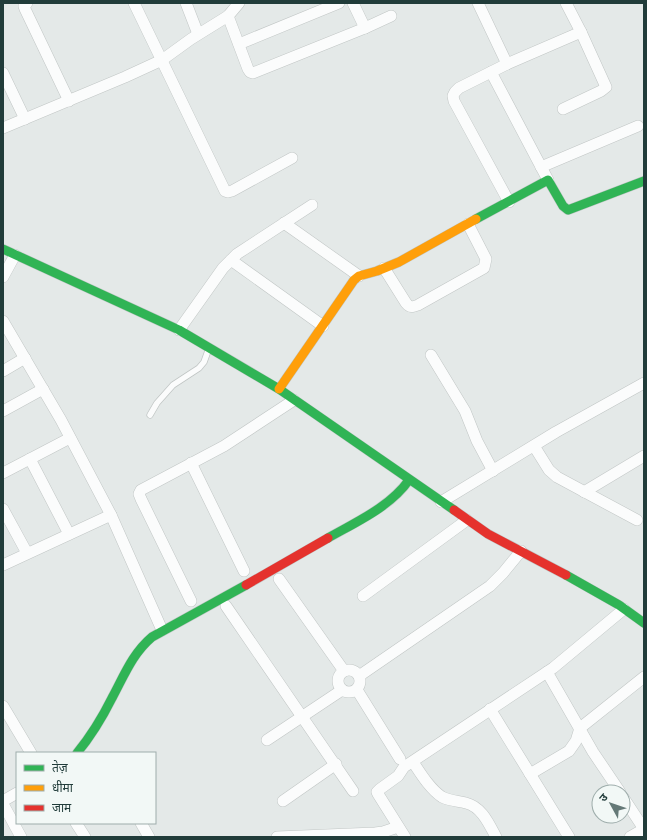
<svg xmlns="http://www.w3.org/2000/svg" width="647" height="840" viewBox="0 0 647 840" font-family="'DejaVu Sans','Noto Sans Devanagari',sans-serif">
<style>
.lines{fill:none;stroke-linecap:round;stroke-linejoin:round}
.lane-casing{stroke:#c1c6c5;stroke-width:7}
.street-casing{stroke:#c1c6c5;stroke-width:12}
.fast-casing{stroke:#bfc6c5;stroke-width:10}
.slow-casing{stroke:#bfc6c5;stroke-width:10}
.jam-casing{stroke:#bfc6c5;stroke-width:10}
.lane{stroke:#fbfcfc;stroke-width:5.5}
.street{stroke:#fbfcfc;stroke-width:11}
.fast{stroke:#30b455;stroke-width:9}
.slow{stroke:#ff9f0a;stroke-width:9}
.jam{stroke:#e5322d;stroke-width:9}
</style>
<rect width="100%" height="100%" fill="#e4e9e8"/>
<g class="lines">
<g class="lane-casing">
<polyline id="lane" points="150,415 157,403 173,385 199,368 204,362 209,348"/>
</g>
<g class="street-casing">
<g id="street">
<polyline points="27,3 24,6 25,9 69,101"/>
<polyline points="134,3 225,191 228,192 232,191 292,158"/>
<polyline points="186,3 198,34"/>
<polyline points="353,3 365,28"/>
<polyline points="478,3 507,64"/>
<polyline points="228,16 248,69 250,72 253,73 365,28 391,16"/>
<polyline points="239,44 339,3"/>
<polyline points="491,72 548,180"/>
<polyline points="3,73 25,119"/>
<polyline points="563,109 601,91 606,87 581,32"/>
<polyline points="3,128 125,77 162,60 191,39 228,16 239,3"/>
<polyline points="541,167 638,126"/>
<polyline points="509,202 454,101 453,96 455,92 459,88 507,64 581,32 566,3"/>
<polyline points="284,223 359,276"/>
<polyline points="231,260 323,326"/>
<path d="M384,268L406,303C410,308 413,307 418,305L484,268L486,259L468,224"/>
<polyline points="3,277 15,255"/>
<polyline points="3,321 61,420 111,515 162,630"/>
<polyline points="179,330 223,268 237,254 312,205"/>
<polyline points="431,355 465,411 477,441 493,471"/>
<polyline points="3,371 25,358"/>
<polyline points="3,411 43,389"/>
<polyline points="534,446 549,470 557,477 637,520"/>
<polyline points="30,459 69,534"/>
<polyline points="191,463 244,571"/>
<polyline points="3,473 70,438"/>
<polyline points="584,492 644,456"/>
<polyline points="441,502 556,432 644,383"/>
<polyline points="3,509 27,553"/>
<polyline points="3,565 111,515"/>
<polyline points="279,579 344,671"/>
<polyline points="363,596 467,520"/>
<polyline points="191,601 141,499 139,494 141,490 224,446 294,400"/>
<polyline points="226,606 353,791"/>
<circle cx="349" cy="681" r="11"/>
<polyline points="547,672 593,752 620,792"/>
<polyline points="359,676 490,586 503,573 521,551"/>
<polyline points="357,690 400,759"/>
<polyline points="3,706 31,753"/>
<polyline points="490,709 569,837"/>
<polyline points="267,740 342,690"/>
<path d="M413,762C421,774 430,789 442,797C450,801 459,801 466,803C482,807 489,824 496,837"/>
<polyline points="530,774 569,751 576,741 580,728 644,677"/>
<polyline points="623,797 644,829"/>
<polyline points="3,801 17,793"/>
<polyline points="283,801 336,764"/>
<polyline points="3,804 21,837"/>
<polyline points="76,823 85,837"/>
<polyline points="141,823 149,837"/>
<polyline points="277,837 375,833 383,832 398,827"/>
<polyline points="405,837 378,794 377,792 380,789 398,776 404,767 553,668 624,609"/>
<polyline points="630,837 644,829"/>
</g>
</g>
<g class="fast-casing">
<g id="fast">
<polyline points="476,219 548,180 563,206 568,210 644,181"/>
<polyline points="3,249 179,330 279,389 454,510"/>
<path d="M328,538C356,522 390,507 409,480"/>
<polyline points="566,575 619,605 644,623"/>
<path d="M77,753C91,736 102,718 112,698C124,676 132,654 152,637L246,585"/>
</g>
</g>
<g class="slow-casing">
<polyline id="slow" points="279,389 354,280 359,276 377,271 399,262 476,219"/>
</g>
<g class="jam-casing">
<g id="jam">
<polyline points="454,510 488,534 566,575"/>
<polyline points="246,585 328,538"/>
</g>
</g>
<use href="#lane" class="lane"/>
<use href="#street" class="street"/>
<use href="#fast" class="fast"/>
<use href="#slow" class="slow"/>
<use href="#jam" class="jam"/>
</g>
<rect width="647" height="840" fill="none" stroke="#213c3a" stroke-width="8"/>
<rect x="16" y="752" width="140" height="72" fill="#f2f8f6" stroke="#9eadab"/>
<rect x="24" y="765" width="20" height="6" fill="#30b455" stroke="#9eadab"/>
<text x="52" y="772" font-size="12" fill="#213c3a">तेज़</text>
<rect x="24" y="785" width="20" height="6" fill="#ff9f0a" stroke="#9eadab"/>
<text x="52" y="792" font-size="12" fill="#213c3a">धीमा</text>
<rect x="24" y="805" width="20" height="6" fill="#e5322d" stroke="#9eadab"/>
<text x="52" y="812" font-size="12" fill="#213c3a">जाम</text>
<g transform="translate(611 804) rotate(310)"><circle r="19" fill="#f2f8f6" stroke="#9eadab"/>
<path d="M0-3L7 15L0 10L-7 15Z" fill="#657977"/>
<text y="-6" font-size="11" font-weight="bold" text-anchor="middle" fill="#213c3a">उ</text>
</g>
</svg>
